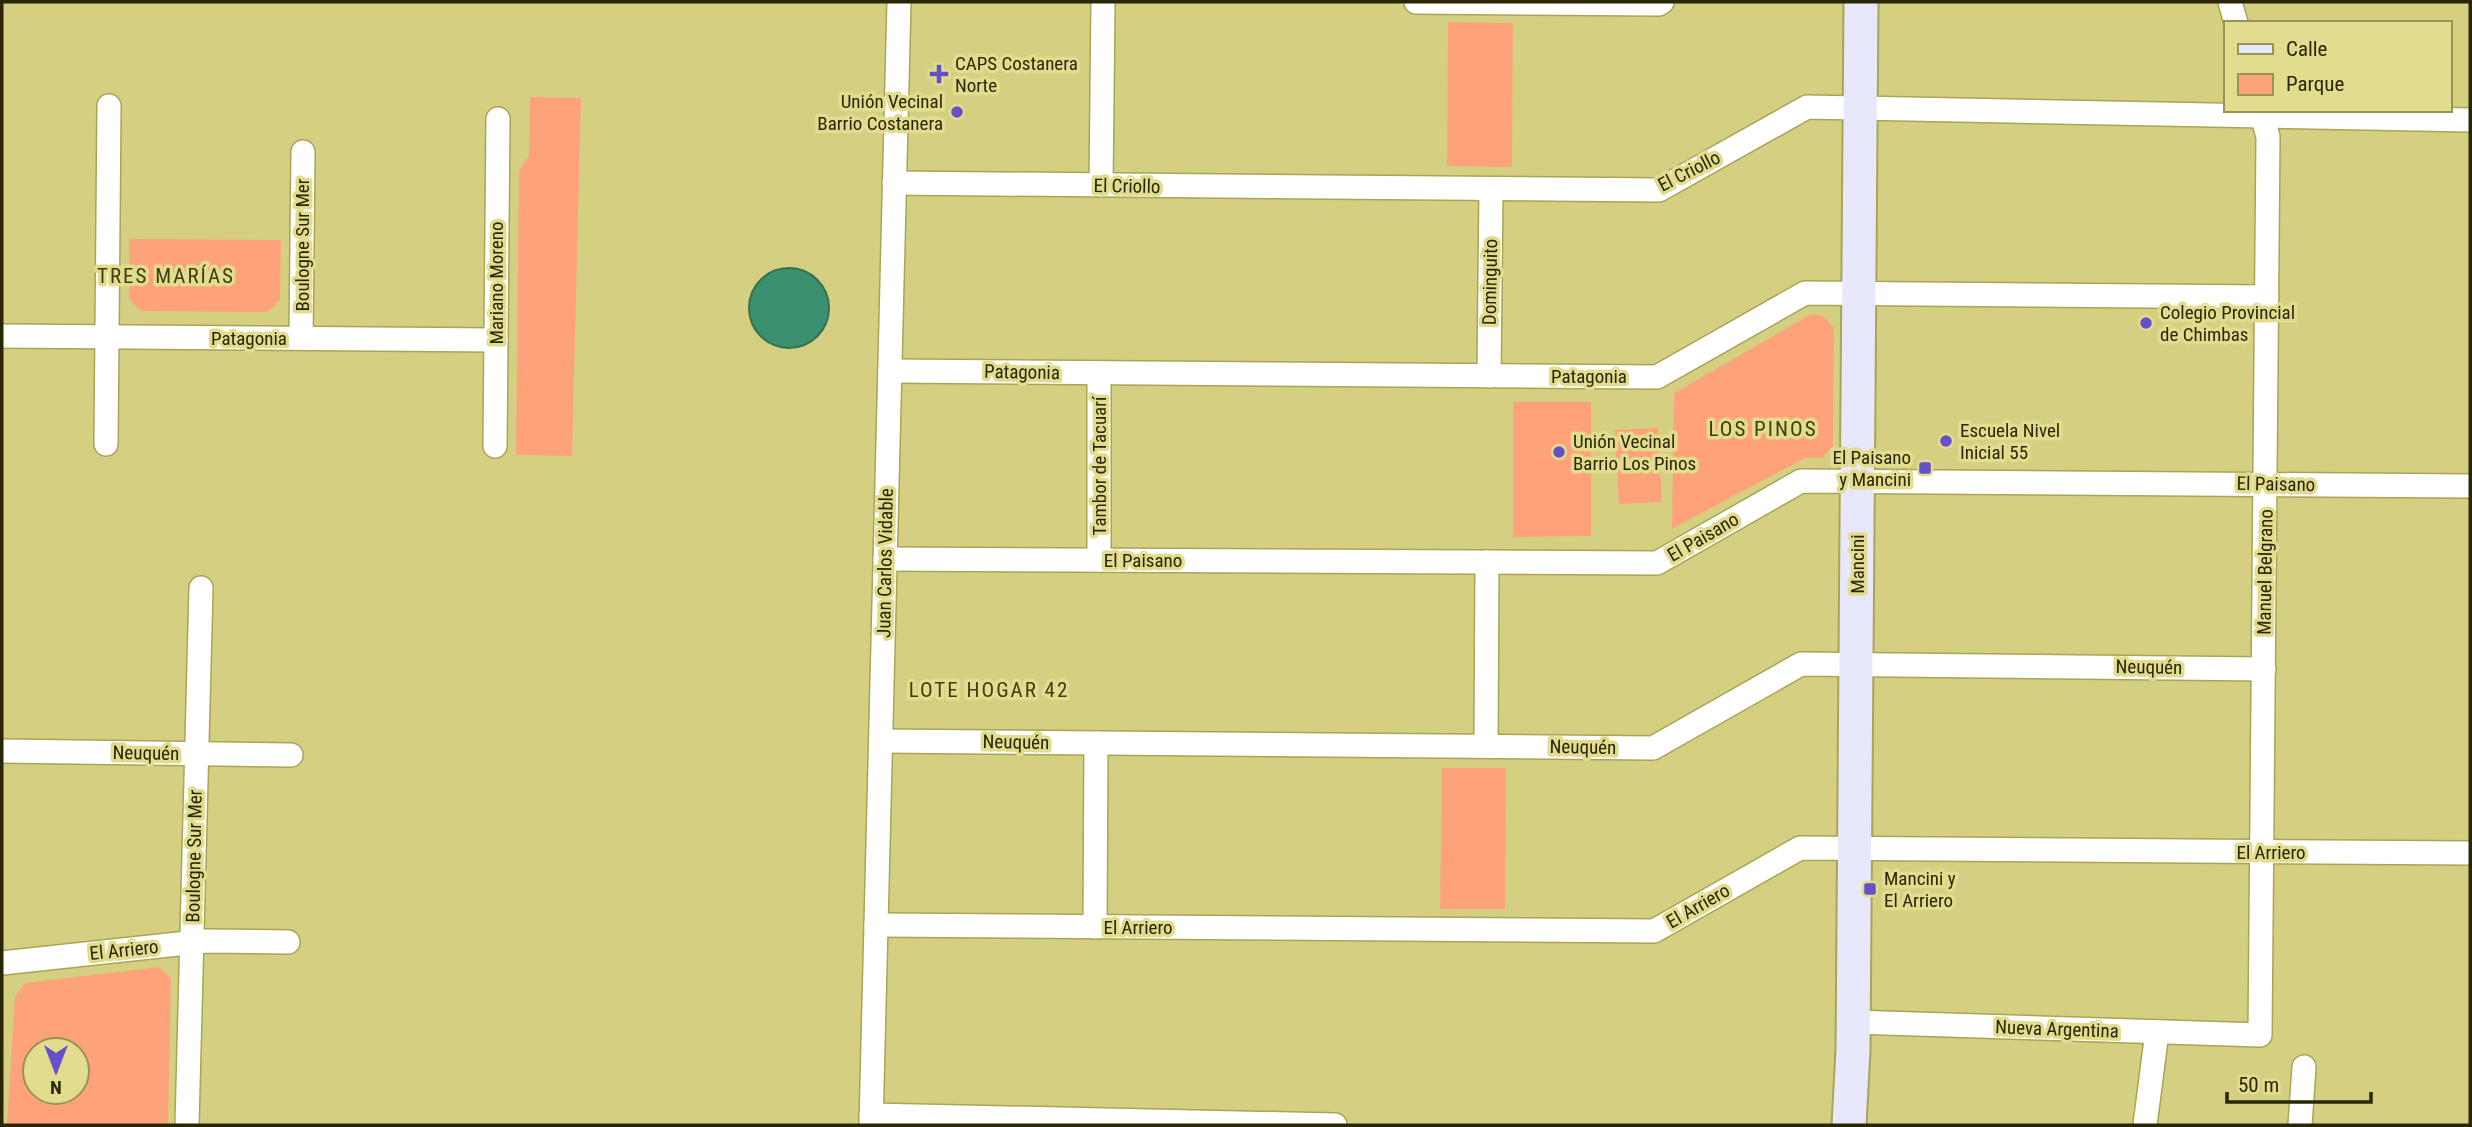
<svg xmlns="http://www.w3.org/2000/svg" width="2472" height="1127" viewBox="0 0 2472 1127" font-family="'Roboto Condensed',sans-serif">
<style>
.green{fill:#fea379;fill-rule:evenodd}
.water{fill:#399170;stroke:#347150;stroke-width:2}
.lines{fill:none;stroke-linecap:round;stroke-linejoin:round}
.street-casing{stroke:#a9a456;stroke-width:26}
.secondary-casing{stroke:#a9a456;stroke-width:37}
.street{stroke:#fff;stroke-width:23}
.secondary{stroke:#e8e8fc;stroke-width:33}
.poi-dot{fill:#6451ca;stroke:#e2dd8e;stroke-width:2.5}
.labels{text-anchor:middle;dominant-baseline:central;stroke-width:7;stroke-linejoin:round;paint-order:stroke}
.poi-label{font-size:19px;fill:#292605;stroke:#e2dd8e;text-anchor:start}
.street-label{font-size:19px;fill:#292605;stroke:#e2dd8e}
.neighbourhood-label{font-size:21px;letter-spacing:2px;fill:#3f3c12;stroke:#e2dd8e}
</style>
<rect width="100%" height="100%" fill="#d5d081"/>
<g class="green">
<polygon points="1448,22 1513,23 1512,167 1447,166"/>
<polygon points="530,97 581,98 572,456 516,455 519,171 529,156"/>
<polygon points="129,239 281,240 280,300 268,312 141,311 129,299"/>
<polygon points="1811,314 1822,315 1834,328 1833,446 1822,458 1805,458 1672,529 1674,393"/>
<polygon points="1513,402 1591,402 1591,536 1513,537"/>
<polygon points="1658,428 1662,502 1619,504 1615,430"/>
<polygon points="1442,768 1506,768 1505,909 1440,909"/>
<path d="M159,967L171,978L168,1125H7L15,996L25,983ZM77,1050V1092H35V1050Z"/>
</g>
<circle class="water" cx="789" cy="308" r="40"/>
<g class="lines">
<g class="street-casing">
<g id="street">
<polyline points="1416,2 1659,4 1662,2"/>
<polyline points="2230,2 2236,23"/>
<polyline points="894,183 1659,190 1807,107 2470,120"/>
<polyline points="1101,185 1103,2"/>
<polyline points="2,336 496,340"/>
<polyline points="301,338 303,152"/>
<polyline points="890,371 1657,377 1805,293 2267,297"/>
<polyline points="1099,373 1099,560"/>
<polyline points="1489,376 1491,189"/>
<polyline points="106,444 109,106"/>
<polyline points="495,446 498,119"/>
<polyline points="885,559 1657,563 1801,481 2470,486"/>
<polyline points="881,741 1653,748 1801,664 2264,669"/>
<polyline points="1486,746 1487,562"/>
<polyline points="2,751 291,755"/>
<polyline points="876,925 1654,931 1800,848 2470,853"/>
<polyline points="1095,927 1096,743"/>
<polyline points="2,963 206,941 288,942"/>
<polyline points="1853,1022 2260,1035 2268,137 2261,110"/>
<polyline points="871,1115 1335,1125"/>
<polyline points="187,1125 201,588"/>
<polyline points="871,1125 899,2"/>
<polyline points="2145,1125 2157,1032"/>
<polyline points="2300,1125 2304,1067"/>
</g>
</g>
<g class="secondary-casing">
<polyline id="secondary" points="1849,1125 1853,1050 1861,2"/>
</g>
<use href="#street" class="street"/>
<use href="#secondary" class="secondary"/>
</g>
<g class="poi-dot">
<path d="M935.5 63.5h7v7h7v7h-7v7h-7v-7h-7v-7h7z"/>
<circle cx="957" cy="112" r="7"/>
<circle cx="2146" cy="323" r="7"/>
<circle cx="1946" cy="441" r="7"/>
<circle cx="1559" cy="452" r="7"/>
<rect x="1918" y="461" width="14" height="14" rx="3.5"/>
<rect x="1863" y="882" width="14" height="14" rx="3.5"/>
</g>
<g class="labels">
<g class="poi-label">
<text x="955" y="63">CAPS Costanera<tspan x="955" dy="22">Norte</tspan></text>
<text x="943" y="101" text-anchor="end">Unión Vecinal<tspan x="943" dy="22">Barrio Costanera</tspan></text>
<text x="2160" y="312">Colegio Provincial<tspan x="2160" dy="22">de Chimbas</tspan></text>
<text x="1960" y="430">Escuela Nivel<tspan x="1960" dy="22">Inicial 55</tspan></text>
<text x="1573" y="441">Unión Vecinal<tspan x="1573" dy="22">Barrio Los Pinos</tspan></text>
<text x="1911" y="457" text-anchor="end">El Paisano<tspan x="1911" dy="22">y Mancini</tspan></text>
<text x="1884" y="878">Mancini y<tspan x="1884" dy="22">El Arriero</tspan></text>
</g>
<g class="street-label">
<text transform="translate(1689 171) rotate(-27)">El Criollo</text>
<text transform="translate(1127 186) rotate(1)">El Criollo</text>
<text transform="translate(302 245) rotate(-90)">Boulogne Sur Mer</text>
<text transform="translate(1490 282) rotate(-89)">Dominguito</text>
<text transform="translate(496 283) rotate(-90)">Mariano Moreno</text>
<text x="249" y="338">Patagonia</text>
<text transform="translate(1022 372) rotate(1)">Patagonia</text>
<text x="1589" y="376">Patagonia</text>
<text transform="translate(1099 466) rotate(-90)">Tambor de Tacuarí</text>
<text transform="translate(2276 484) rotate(1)">El Paisano</text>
<text transform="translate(1703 537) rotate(-30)">El Paisano</text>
<text x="1143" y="560">El Paisano</text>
<text transform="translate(885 563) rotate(-89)">Juan Carlos Vidable</text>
<text transform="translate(1857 564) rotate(-90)">Mancini</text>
<text transform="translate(2265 572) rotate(-89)">Manuel Belgrano</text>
<text transform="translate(2149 667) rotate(1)">Neuquén</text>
<text transform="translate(1016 742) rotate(1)">Neuquén</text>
<text transform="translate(1583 747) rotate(1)">Neuquén</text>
<text transform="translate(146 753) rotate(1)">Neuquén</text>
<text x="2271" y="852">El Arriero</text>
<text transform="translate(194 856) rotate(-89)">Boulogne Sur Mer</text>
<text transform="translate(1698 906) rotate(-30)">El Arriero</text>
<text x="1138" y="927">El Arriero</text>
<text transform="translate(124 950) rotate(-6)">El Arriero</text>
<text transform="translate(2057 1029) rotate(2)">Nueva Argentina</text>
</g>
<g class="neighbourhood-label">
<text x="166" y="276">TRES MARÍAS</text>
<text x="1763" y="429">LOS PINOS</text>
<text x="989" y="690">LOTE HOGAR 42</text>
</g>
</g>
<rect width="2472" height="1127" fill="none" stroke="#292605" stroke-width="7"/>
<rect x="2224" y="21" width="228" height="91" fill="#e2dd8e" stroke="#989457" stroke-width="2"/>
<rect x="2238" y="44" width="35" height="10" fill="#e8e8fc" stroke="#989457" stroke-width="2"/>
<text x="2286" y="56" font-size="21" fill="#292605">Calle</text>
<rect x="2238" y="74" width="35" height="21" fill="#fea379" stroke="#989457" stroke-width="2"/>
<text x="2286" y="91" font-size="21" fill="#292605">Parque</text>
<g transform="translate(56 1071) rotate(180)"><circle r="33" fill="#e2dd8e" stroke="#989457" stroke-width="2"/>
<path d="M0-5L12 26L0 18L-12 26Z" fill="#6451ca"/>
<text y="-10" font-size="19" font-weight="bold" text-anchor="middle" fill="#292605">N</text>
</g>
<path d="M2227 1092v10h144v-10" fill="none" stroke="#292605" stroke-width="3.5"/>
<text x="2238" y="1092" font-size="21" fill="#292605" stroke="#e2dd8e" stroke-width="5" paint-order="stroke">50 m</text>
</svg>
